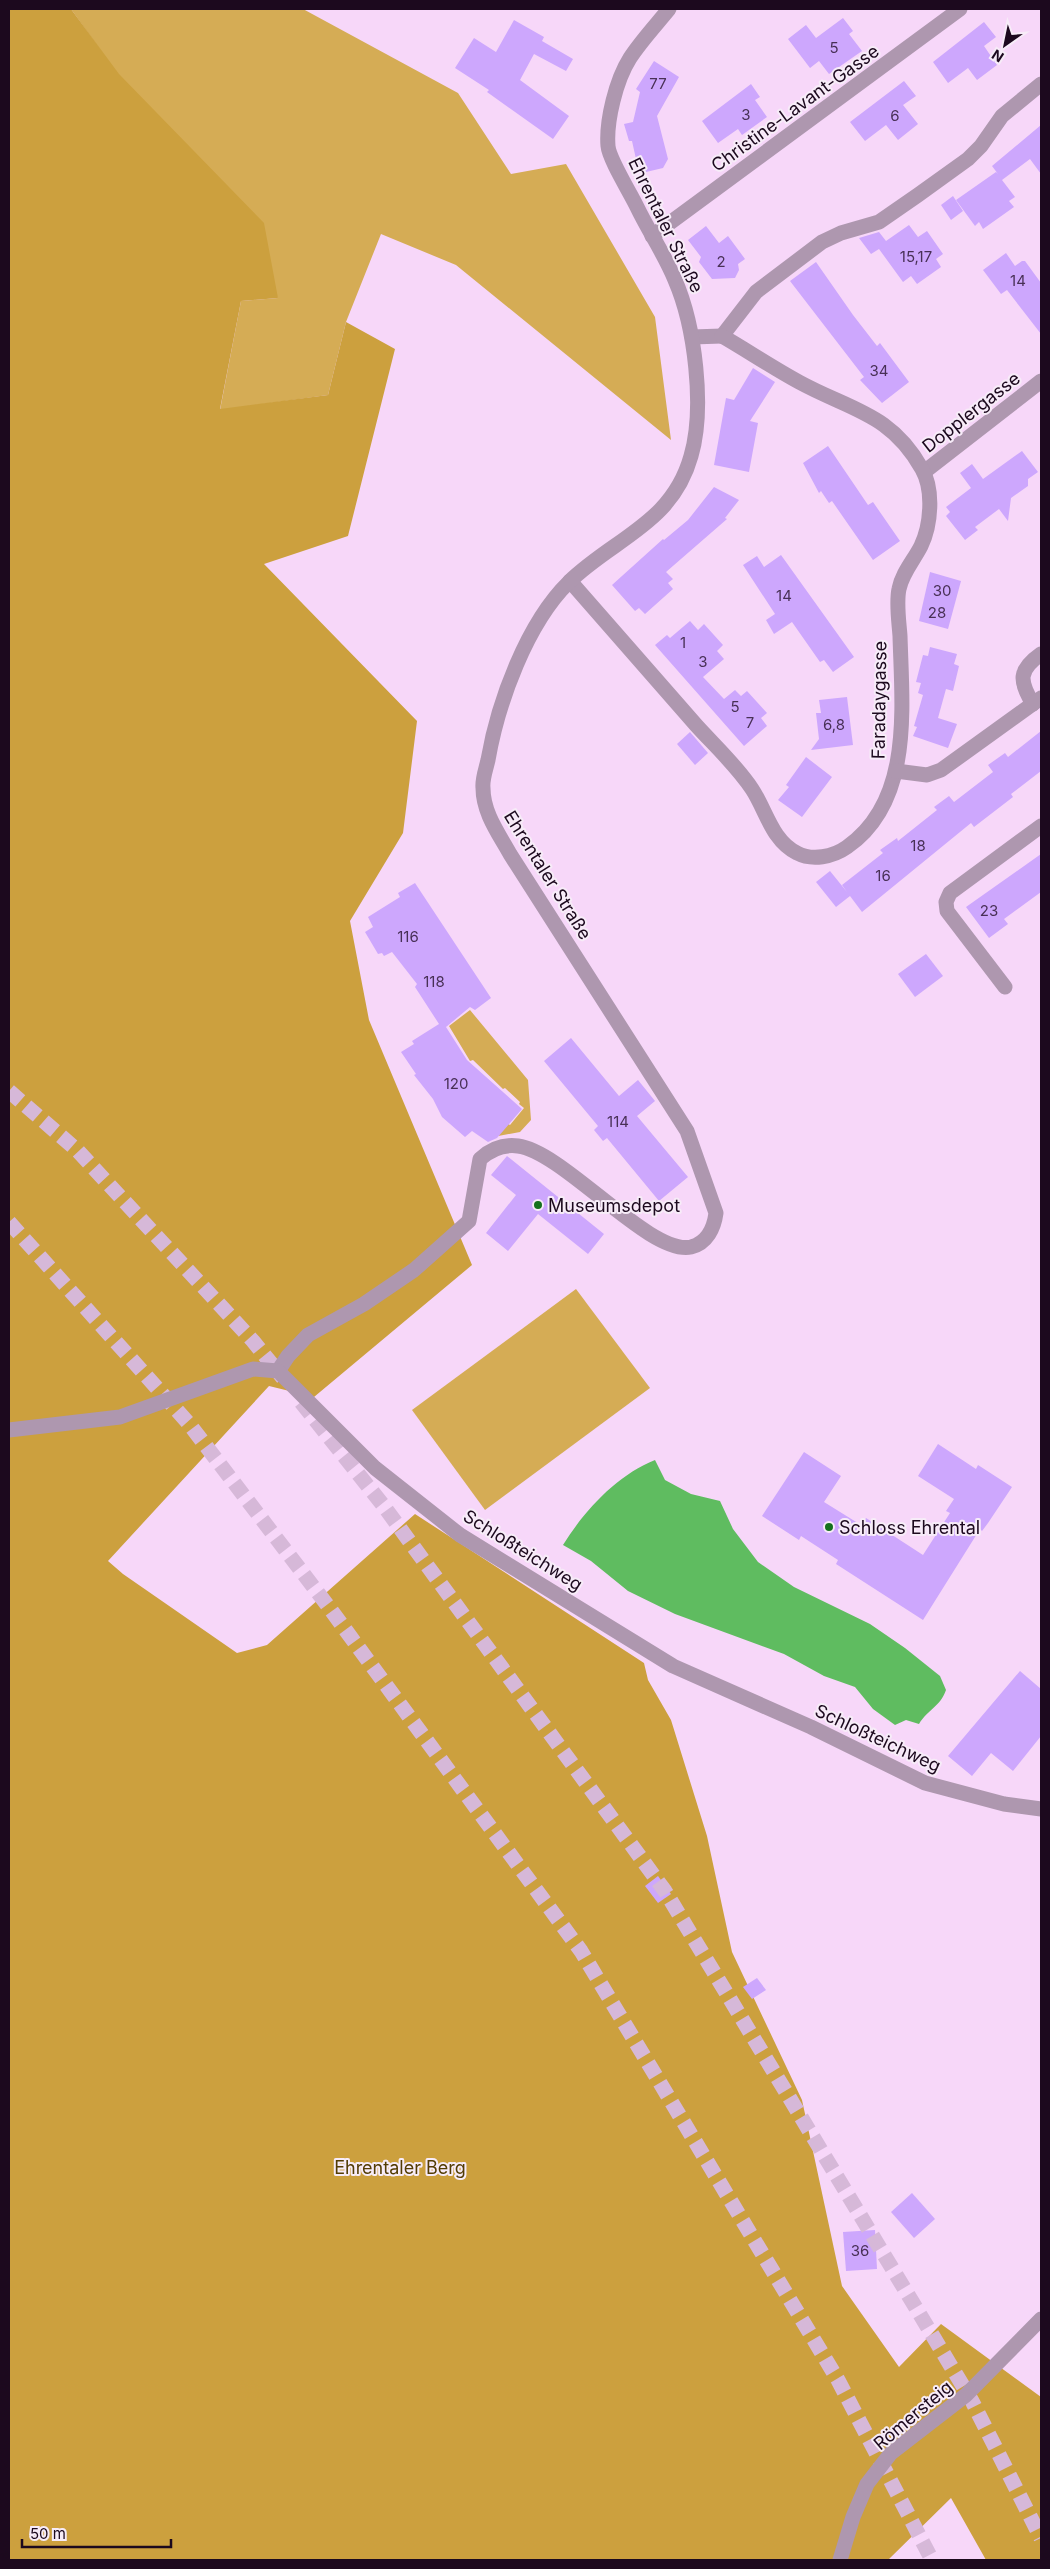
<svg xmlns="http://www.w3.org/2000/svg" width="1050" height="2569" viewBox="0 0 1050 2569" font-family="Inter,sans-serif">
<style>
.green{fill:#d5ac55}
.forest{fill:#cca03e}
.water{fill:#5fbc60}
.building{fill:#cda7fd}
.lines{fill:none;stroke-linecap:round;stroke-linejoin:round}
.highway-tunnel{stroke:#d6b8d8;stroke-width:15;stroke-dasharray:15 8;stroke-linecap:butt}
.minor{stroke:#ae97af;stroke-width:15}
.poi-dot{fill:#15711e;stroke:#f7ecf8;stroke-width:2}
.labels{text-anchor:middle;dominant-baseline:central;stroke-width:4;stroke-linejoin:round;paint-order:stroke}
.number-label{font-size:15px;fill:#483056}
.street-label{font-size:18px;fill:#1c091e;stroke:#f7ecf8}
.poi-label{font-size:18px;fill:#1c091e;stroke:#f7ecf8;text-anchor:start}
.park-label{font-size:18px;fill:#533c03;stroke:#f7ecf8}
</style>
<rect width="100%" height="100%" fill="#f7d7f9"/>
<g class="green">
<polygon points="71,9 303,9 458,93 511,174 566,164 655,317 671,440 456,265 381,234 346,322 328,395 220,410 241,301 278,298"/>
<polygon points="470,1010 528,1080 531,1120 520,1132 493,1137 505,1122 510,1125 524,1108 519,1104 520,1102 505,1088 503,1089 473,1060 470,1061 449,1026"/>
<polygon points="576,1289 650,1388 485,1510 412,1410"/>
</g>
<polygon class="forest" points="9,9 71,9 119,74 264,223 278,298 241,301 220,409 328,395 346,322 395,349 348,536 264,564 417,721 403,833 350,921 369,1020 472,1265 314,1397 269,1386 108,1561 123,1574 237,1653 267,1645 415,1514 644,1663 648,1680 671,1720 707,1836 732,1952 802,2100 842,2286 899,2367 941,2324 1041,2397 1041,2560 986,2560 951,2498 888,2560 9,2560"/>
<path class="water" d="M655,1460L665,1480L691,1494L720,1501L733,1529L758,1562L794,1587L870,1624L905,1648L940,1676L946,1690C940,1707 928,1709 919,1724L906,1720L895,1725L873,1709L855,1687L824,1676L784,1654L675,1614L628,1591L591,1561L563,1545C584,1511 617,1475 655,1460Z"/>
<g class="building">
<polygon points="843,18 853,31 849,34 862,51 829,74 819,61 810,68 788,39 806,25 816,38"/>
<polygon points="514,20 544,37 542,41 573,59 566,71 534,54 520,80 569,116 553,139 487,92 489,90 455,68 474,38 496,52"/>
<polygon points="984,22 996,37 984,46 997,65 977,80 968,68 948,83 933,62"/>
<polygon points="654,61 679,77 657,116 668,159 663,168 646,172 638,168 632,141 629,141 624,124 633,122 640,92 636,89"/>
<polygon points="904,81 916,96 903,105 918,124 898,140 886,125 865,141 850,122"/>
<polygon points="751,84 760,97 755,100 767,117 742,135 738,129 718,143 702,121"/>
<polygon points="1041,125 1041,174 1030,159 1002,180 1015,197 1009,201 1014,207 983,229 979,222 975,226 956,200 996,172 998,174 992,166"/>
<polygon points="953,196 963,211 951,220 941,205"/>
<polygon points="909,225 918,237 927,231 943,254 936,259 941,267 917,284 911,276 903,282 879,249 871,254 859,238 879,232 886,241"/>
<polygon points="706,226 719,243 728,236 745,259 738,264 739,270 735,278 712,279 699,262 701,257 688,240"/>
<polygon points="1006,253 1015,266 1022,261 1025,261 1041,283 1041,334 1007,290 1001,294 983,270"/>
<polygon points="816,262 853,315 877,346 880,343 909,382 882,403 860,380 864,377 790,281"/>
<polygon points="753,368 775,382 750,421 758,423 749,472 714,465 726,398 734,400"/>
<polygon points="828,446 868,505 873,502 900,541 873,560 832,501 829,503 821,491 819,493 803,463"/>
<polygon points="1022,451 1038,472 1028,479 1028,486 1011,498 1008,521 999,509 975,527 978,530 965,540 946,516 950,512 946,507 971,488 960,473 972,464 983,479"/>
<polygon points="714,487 739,500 725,518 727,519 666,572 673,579 668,583 673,589 645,614 639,608 635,611 612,585 663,539 664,540 688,520"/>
<polygon points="781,555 854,657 833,672 824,660 820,662 792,622 774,634 766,620 775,614 743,565 757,556 764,567"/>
<polygon points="930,572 961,581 948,629 919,621"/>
<polygon points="690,621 698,630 704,624 723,645 717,651 724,659 703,677 724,699 735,690 741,696 747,691 767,713 761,718 767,726 744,746 655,645 667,635 670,638"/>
<polygon points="930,647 957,654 954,664 959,666 953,691 946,689 938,718 957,724 948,748 913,736 917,727 914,726 923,695 918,693 921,683 916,682 923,655 928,656"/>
<polygon points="847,697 853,745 811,750 819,739 816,713 821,713 819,700"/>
<polygon points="1041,731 1041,771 1011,794 1013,797 974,827 971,823 862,912 850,896 836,907 816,882 830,871 847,892 842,885 883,853 880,850 897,838 898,841 937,810 934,807 949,796 954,802 993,772 988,765 1005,753 1008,757"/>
<polygon points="690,732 708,753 695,765 677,744"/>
<polygon points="806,757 832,777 802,817 778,800 789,787 786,785"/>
<polygon points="1041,854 1041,892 1004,919 1008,924 989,938 966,907"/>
<polygon points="415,883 491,998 475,1010 470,1007 446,1027 467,1060 522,1109 497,1138 488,1142 472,1131 465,1137 442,1117 433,1099 414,1075 416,1074 401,1052 414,1044 412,1041 439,1024 415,987 417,984 392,952 384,956 382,953 378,954 365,932 373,927 368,917 400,897 398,893"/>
<polygon points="926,954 943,976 915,997 898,974"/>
<polygon points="571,1038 619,1096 638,1080 655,1101 637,1116 688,1177 659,1201 607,1138 603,1141 594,1130 598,1126 544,1061"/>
<polygon points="507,1156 604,1234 588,1254 538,1214 508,1251 486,1233 516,1195 491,1175"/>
<polygon points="938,1444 976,1469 978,1465 1012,1487 988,1523 982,1531 980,1529 923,1620 836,1564 838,1560 801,1536 799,1540 762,1516 804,1452 841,1476 824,1502 861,1525 866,1518 923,1555 950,1513 946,1511 954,1499 918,1476"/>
<polygon points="1020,1671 1041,1689 1041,1736 1013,1771 991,1753 972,1776 948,1756"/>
<polygon points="658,1876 671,1894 658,1903 645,1886"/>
<polygon points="757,1978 766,1990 752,1999 743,1987"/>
<polygon points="912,2193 935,2219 914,2238 891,2212"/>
<polygon points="875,2230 877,2269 846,2271 843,2232"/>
</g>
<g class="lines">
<g class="highway-tunnel">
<polyline points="9,1091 78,1151 253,1341 283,1378"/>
<polyline points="9,1222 190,1425 328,1606 581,1951 838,2380 932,2560"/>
<polyline points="301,1402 383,1505 665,1891 972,2401 1041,2538"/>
</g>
<g class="minor">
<polyline points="652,236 960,9"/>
<polyline points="722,336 756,292 822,242 841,233 879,222 918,195 968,159 981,146 1002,116 1041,84"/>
<polyline points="692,337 722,336"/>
<polyline points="924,472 1041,381"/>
<path d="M570,581C612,629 654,677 696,725C714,745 737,766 752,789C766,810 772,841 797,853C812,861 833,857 847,847C913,801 902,708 900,636C899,622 896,603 899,589C902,573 914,560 921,546C931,525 934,490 922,469C891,413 850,410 799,382C773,368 748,351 722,336"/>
<path d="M1033,704C1019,681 1018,670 1041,654"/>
<polyline points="896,771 927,775 941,770 1041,698"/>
<polyline points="1005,987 947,911 946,902 950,893 1041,826"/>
<path d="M278,1371L288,1356L308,1335L364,1304L414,1270L469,1221L480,1159C491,1149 503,1144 518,1146C564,1152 650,1256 691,1247C707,1243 714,1228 716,1213L687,1131L510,854C499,834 483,813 483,788C482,779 486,769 488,760C498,702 527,623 569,582C614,538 672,524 691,456C705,408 695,326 675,280C665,255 649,232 637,207C631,194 609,159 608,146C606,121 616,80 630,58C641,41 656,25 669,9"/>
<polyline points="9,1430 120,1417 253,1369 278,1371 375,1468 460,1535 673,1666 811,1727 925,1783 1004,1804 1041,1809"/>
<polyline points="840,2560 853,2517 867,2484 891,2453 966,2395 1041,2319"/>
</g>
</g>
<g class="poi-dot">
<circle cx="538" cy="1205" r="5"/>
<circle cx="829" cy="1527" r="5"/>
</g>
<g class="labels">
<g class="number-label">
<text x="834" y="47">5</text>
<text x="658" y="83">77</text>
<text x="746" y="114">3</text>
<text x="895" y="115">6</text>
<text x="916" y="256">15,17</text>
<text x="721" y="261">2</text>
<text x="1018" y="280">14</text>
<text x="879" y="370">34</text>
<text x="942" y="590">30</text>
<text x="784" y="595">14</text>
<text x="937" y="612">28</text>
<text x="683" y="642">1</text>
<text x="703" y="661">3</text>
<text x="735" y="706">5</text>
<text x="750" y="722">7</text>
<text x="834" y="724">6,8</text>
<text x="918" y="845">18</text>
<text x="883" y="875">16</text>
<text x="989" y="910">23</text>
<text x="408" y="936">116</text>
<text x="434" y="981">118</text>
<text x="456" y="1083">120</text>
<text x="618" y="1121">114</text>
<text x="860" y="2250">36</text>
</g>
<g class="street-label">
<text transform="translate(795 108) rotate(-36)">Christine-Lavant-Gasse</text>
<text transform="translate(666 225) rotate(64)">Ehrentaler Straße</text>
<text transform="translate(971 412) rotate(-38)">Dopplergasse</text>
<text transform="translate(879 700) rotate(-89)">Faradaygasse</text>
<text transform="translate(548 875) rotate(58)">Ehrentaler Straße</text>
<text transform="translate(523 1550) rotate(32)">Schloßteichweg</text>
<text transform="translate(878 1738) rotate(25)">Schloßteichweg</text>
<text transform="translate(913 2415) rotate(-40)">Römersteig</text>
</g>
<g class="poi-label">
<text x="548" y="1205">Museumsdepot</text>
<text x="839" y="1527">Schloss Ehrental</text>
</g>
<g class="park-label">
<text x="400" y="2167">Ehrentaler Berg</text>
</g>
</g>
<rect width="1050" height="2569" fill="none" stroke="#1c091e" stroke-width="20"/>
<g transform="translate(1005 45) rotate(213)" stroke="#f7ecf8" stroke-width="4" paint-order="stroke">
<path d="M0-4L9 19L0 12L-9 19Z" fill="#1c091e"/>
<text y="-8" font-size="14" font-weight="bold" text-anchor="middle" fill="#1c091e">N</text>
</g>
<path d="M22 2539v8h149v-8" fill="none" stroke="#1c091e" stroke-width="2.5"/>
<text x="30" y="2539" font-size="15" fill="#1c091e" stroke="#f7ecf8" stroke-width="4" paint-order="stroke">50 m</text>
</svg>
